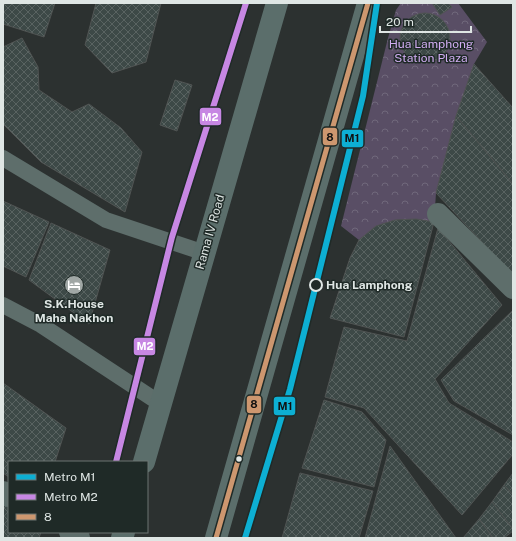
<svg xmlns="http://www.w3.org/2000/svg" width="516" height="541" viewBox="0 0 516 541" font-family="'Public Sans',sans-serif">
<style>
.park{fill:url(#park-crowns)}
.building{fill:url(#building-cross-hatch);stroke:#505453}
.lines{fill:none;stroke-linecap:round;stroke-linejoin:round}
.service{stroke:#5e6e6b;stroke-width:16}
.minor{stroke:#5e6e6b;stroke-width:22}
.primary{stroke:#5b6e6b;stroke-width:22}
.bus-1-casing{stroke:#1f2a27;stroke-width:8}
.bus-1{stroke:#cd976f;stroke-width:5}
.metro-1-casing{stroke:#1f2a27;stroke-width:9}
.metro-2-casing{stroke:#1f2a27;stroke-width:9}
.metro-1{stroke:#0dafd3;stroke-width:6}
.metro-2{stroke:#c787e3;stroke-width:6}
.stop-dot{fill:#1f2a27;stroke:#dfe6e4;stroke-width:2}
.bus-dot{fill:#dfe6e4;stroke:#1f2a27;stroke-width:1.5}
.labels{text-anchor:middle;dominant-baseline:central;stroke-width:3;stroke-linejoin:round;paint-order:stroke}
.park-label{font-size:12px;fill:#d1adf2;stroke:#1f2a27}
.street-label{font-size:12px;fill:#dfe6e4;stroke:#1f2a27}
.stop-label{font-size:12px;font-weight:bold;fill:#dfe6e4;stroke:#1f2a27;text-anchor:start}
.poi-label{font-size:12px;font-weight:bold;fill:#dfe6e4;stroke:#1f2a27}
.line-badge{stroke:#1f2a27;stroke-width:1.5}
.badge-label{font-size:11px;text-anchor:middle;font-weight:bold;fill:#fff}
.pale-badge-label{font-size:11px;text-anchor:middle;font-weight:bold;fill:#111}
</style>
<defs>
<pattern id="park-crowns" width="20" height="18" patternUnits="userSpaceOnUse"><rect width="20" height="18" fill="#594e65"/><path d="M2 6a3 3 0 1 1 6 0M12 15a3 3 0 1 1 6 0" fill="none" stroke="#70687b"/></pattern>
<pattern id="building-cross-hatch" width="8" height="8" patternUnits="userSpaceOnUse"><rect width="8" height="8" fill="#3d4947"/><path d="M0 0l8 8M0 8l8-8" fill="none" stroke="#596361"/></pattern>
</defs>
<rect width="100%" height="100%" fill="#2c3130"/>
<polygon class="park" points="401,3 458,3 487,42 474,64 456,116 436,193 434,222 416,219 395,220 376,226 359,240 341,226 388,38 396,10"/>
<g class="building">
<polygon points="3,3 55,3 44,37 3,24"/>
<polygon points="96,3 161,3 146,62 112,73 85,45"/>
<polygon points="432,3 448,3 452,7 440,15"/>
<circle cx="425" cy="38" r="25"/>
<polygon points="22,38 38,67 39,90 72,112 89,104 121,128 142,152 125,212 41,162 3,124 3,47"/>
<polygon points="474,64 513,108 513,184 456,116"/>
<polygon points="175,80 192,85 177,131 160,125"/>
<polygon points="456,116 513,184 513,274 512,274 436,193"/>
<polygon points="3,201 49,222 26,277 3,266"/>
<polygon points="416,219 434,222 404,337 330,318 350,258 359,240 376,226 395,220"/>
<polygon points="51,223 110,250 89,324 29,280"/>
<polygon points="438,228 502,305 435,379 449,403 513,442 513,454 462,515 364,408 325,397 344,327 407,341"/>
<polygon points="513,310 513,435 454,401 441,380"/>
<polygon points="3,383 66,428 55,462 9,462 9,477 3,473"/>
<polygon points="324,400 362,412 386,440 374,487 302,468"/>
<polygon points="390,446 456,538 365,538"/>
<polygon points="300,473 373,491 359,538 282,538"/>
<polygon points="513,473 513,495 504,485"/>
<polygon points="504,485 513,495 513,529 492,502"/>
<polygon points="3,502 9,506 9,532 41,532 39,538 3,538"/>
<polygon points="492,502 513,529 513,531 504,538 493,538 479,519"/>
<polygon points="479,519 493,538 463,538"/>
</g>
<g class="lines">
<g class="service">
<polyline points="3,158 106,220 205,253"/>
<polyline points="3,305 41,325 161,404"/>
</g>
<g class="minor">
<polyline points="438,214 513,288"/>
<polyline points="3,492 9,496"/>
<polyline points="70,532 79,538"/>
</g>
<g class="primary">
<polyline points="144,462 277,3"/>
<polyline points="122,538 124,532"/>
<polyline points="216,538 368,3"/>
</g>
<g class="bus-1-casing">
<polyline id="bus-1" points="216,538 368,3"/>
</g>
<use href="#bus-1" class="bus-1"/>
<g class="metro-1-casing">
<polyline id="metro-1" points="245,538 290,389 363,96 377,3"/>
</g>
<g class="metro-2-casing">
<polyline id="metro-2" points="116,462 172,237 246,3"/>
</g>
<use href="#metro-1" class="metro-1"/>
<use href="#metro-2" class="metro-2"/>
</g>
<defs>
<g id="hotel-disc" transform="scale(1)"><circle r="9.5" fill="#a0a7a5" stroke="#1f2a27"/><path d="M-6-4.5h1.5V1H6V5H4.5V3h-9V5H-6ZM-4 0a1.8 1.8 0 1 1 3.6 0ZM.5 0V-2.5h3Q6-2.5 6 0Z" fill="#fff"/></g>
</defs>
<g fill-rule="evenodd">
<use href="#hotel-disc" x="74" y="285"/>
</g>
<circle class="stop-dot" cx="316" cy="285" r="6"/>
<circle class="bus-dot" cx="239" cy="459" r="3.5"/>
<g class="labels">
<g class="park-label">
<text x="431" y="44">Hua Lamphong<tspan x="431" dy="14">Station Plaza</tspan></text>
</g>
<g class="street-label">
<text transform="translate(210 232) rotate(-74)">Rama IV Road</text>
</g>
<g class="stop-label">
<text x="326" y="285">Hua Lamphong</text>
</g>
<g class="poi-label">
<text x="74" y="304">S.K.House<tspan x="74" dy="14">Maha Nakhon</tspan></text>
</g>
</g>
<g class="line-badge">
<rect x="199" y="107" width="23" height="19" rx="4" fill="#c787e3"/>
<rect x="322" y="127" width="16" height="19" rx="4" fill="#cd976f"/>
<rect x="341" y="129" width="23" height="19" rx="4" fill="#0dafd3"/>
<rect x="133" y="337" width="23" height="19" rx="4" fill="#c787e3"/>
<rect x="246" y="395" width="16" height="19" rx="4" fill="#cd976f"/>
<rect x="273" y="396" width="23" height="20" rx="4" fill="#0dafd3"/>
</g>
<g class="badge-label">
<text x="210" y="121">M2</text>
<text x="145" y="350">M2</text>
</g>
<g class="pale-badge-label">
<text x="330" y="141">8</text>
<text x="352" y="142">M1</text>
<text x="254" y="408">8</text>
<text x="285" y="410">M1</text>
</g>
<rect width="516" height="541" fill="none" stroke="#dfe6e4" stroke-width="8"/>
<rect x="8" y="461" width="140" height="72" fill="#1f2a27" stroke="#6c7573"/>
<rect x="16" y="474" width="20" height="6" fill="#0dafd3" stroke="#6c7573"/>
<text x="44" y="481" font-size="12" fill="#dfe6e4">Metro M1</text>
<rect x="16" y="494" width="20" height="6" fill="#c787e3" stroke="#6c7573"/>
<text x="44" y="501" font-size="12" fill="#dfe6e4">Metro M2</text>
<rect x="16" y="514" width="20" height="6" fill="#cd976f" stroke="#6c7573"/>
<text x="44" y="521" font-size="12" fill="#dfe6e4">8</text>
<path d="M380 26v6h91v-6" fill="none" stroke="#dfe6e4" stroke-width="2"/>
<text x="386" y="26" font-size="12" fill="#dfe6e4" stroke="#1f2a27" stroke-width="3" paint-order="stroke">20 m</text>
</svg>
